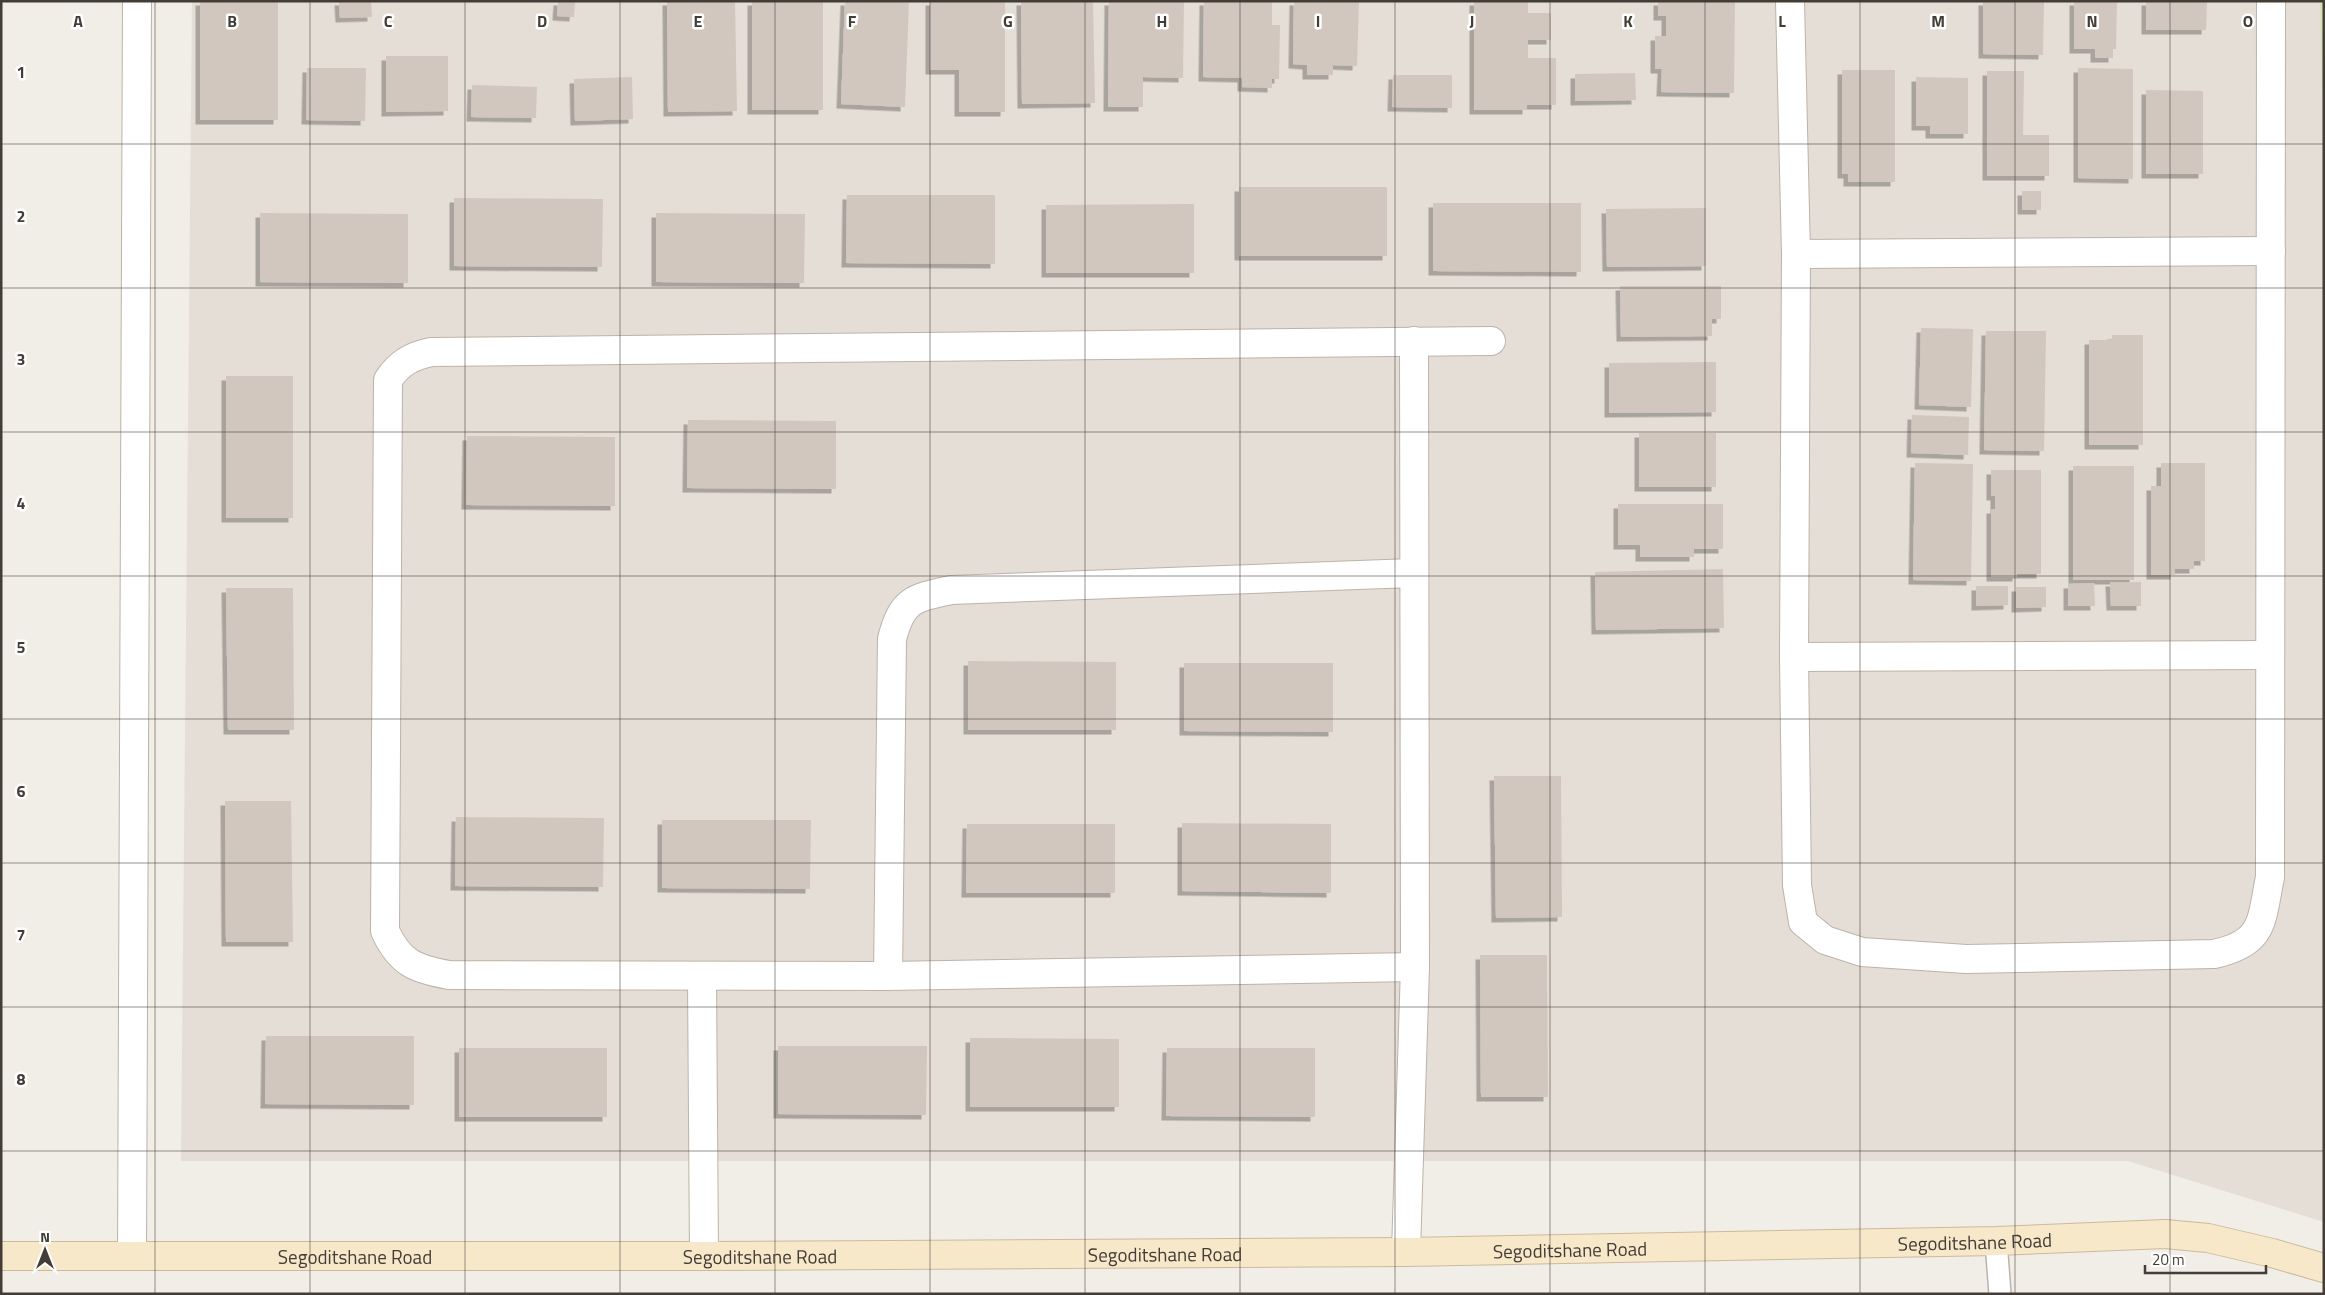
<svg xmlns="http://www.w3.org/2000/svg" width="2325" height="1295" viewBox="0 0 2325 1295" font-family="'Titillium Web',sans-serif">
<style>
.residential{fill:#e5ded6}
.green{fill:#d2e1b4}
.building{fill:#d1c7be;filter:url(#shadow)}
.lines{fill:none;stroke-linecap:round;stroke-linejoin:round}
.lane-casing{stroke:#bcb3ab;stroke-width:24}
.street-casing{stroke:#bcb3ab;stroke-width:30}
.secondary-casing{stroke:#ccba9b;stroke-width:30}
.lane{stroke:#fff;stroke-width:21}
.street{stroke:#fff;stroke-width:28}
.secondary{stroke:#f8e8ca;stroke-width:28}
.grid{fill:none;stroke:#433d37;stroke-width:1;stroke-opacity:0.55}
.labels{text-anchor:middle;dominant-baseline:central;stroke-width:5;stroke-linejoin:round;paint-order:stroke}
.street-label{font-size:19px;fill:#433d37;stroke:#fff}
.grid-label{font-size:16px;text-anchor:middle;font-weight:bold;fill:#433d37;stroke:#fff;stroke-width:5;stroke-linejoin:round;paint-order:stroke}
</style>
<defs>
<filter id="shadow"><feDropShadow dx="-4.5" dy="4.5" stdDeviation="0" flood-color="#0004"/></filter>
</defs>
<rect width="100%" height="100%" fill="#f1ede7"/>
<polygon class="residential" points="192,1 2324,1 2324,1222 2128,1161 181,1161"/>
<polygon class="green" points="2320,1 2324,1 2324,169"/>
<g class="building">
<rect x="200" y="1" width="78" height="119"/>
<polygon points="339,1 371,1 372,17 340,18"/>
<polygon points="558,1 575,1 574,17 557,16"/>
<polygon points="667,1 735,1 737,111 668,112"/>
<rect x="752" y="1" width="71" height="109"/>
<polygon points="845,1 909,1 905,107 841,104"/>
<polygon points="930,1 1005,1 1005,112 959,112 959,70 930,70"/>
<polygon points="1021,1 1093,1 1095,103 1022,104"/>
<polygon points="1109,1 1184,1 1183,78 1143,77 1143,107 1108,107"/>
<polygon points="1204,1 1272,1 1272,25 1280,25 1279,79 1272,79 1272,88 1242,87 1242,78 1203,77"/>
<polygon points="1294,1 1359,1 1357,66 1333,65 1333,75 1307,75 1307,65 1293,64"/>
<polygon points="1474,1 1528,1 1528,13 1551,13 1551,40 1528,40 1528,58 1556,58 1556,105 1527,105 1527,110 1474,110"/>
<polygon points="1658,1 1735,1 1734,93 1661,92 1662,69 1655,69 1655,36 1666,36 1666,16 1658,16"/>
<polygon points="1983,1 2044,1 2043,55 1983,54"/>
<polygon points="2074,1 2117,1 2116,49 2113,49 2113,58 2095,58 2095,49 2074,49"/>
<polygon points="2146,1 2207,1 2206,30 2146,30"/>
<polygon points="386,56 448,56 448,111 386,112"/>
<polygon points="307,68 366,68 365,121 306,120"/>
<polygon points="2078,68 2133,69 2133,179 2078,178"/>
<polygon points="1842,70 1895,70 1895,182 1848,182 1848,174 1842,174"/>
<polygon points="1987,71 2024,71 2023,135 2049,135 2049,176 1987,176"/>
<polygon points="1635,73 1636,100 1575,101 1575,74"/>
<polygon points="1393,75 1452,75 1452,108 1392,107"/>
<polygon points="632,77 633,119 575,121 574,79"/>
<polygon points="1916,77 1968,78 1968,134 1930,134 1930,126 1916,126"/>
<polygon points="472,85 537,87 536,118 471,117"/>
<polygon points="2146,90 2203,91 2203,174 2146,174"/>
<rect x="1239" y="187" width="148" height="69"/>
<rect x="2022" y="191" width="19" height="19"/>
<polygon points="847,195 995,195 995,264 846,263"/>
<polygon points="454,198 603,199 602,267 454,266"/>
<polygon points="1433,203 1581,203 1581,272 1433,271"/>
<polygon points="1194,204 1194,273 1046,273 1046,205"/>
<polygon points="1706,208 1706,266 1607,267 1606,209"/>
<polygon points="260,213 408,214 408,283 260,282"/>
<polygon points="656,213 805,214 804,283 656,282"/>
<polygon points="1620,286 1721,286 1721,319 1712,319 1712,336 1621,337"/>
<polygon points="1921,328 1973,329 1971,407 1919,405"/>
<polygon points="1986,331 2046,331 2044,451 1984,450"/>
<polygon points="2112,335 2143,335 2143,445 2089,445 2089,340 2112,340"/>
<polygon points="1716,362 1716,412 1609,413 1609,363"/>
<rect x="226" y="376" width="67" height="142"/>
<polygon points="1912,415 1969,417 1968,455 1911,453"/>
<polygon points="688,420 836,421 836,489 687,488"/>
<rect x="1639" y="433" width="77" height="54"/>
<polygon points="467,436 615,437 615,506 466,505"/>
<polygon points="1915,463 1973,464 1971,581 1913,580"/>
<polygon points="2161,463 2205,463 2205,561 2194,561 2194,569 2175,569 2175,575 2151,575 2151,486 2161,486"/>
<rect x="2073" y="466" width="61" height="114"/>
<polygon points="1991,470 2041,470 2041,574 2017,574 2017,577 1991,577 1991,509 1995,509 1995,496 1991,496"/>
<polygon points="1618,504 1723,504 1723,549 1694,549 1694,557 1640,557 1640,545 1618,545"/>
<polygon points="1723,569 1724,628 1596,630 1595,572"/>
<polygon points="2110,582 2141,582 2141,606 2111,606"/>
<polygon points="2094,583 2095,606 2068,606 2068,584"/>
<polygon points="1976,586 2008,586 2008,605 1976,606"/>
<polygon points="2016,587 2046,587 2046,607 2016,608"/>
<polygon points="226,588 293,588 294,730 228,730"/>
<polygon points="968,661 1116,662 1116,730 968,730"/>
<polygon points="1184,663 1333,663 1333,732 1184,731"/>
<polygon points="1494,776 1561,776 1562,917 1496,918"/>
<polygon points="225,801 291,801 293,942 226,942"/>
<polygon points="456,817 604,818 603,887 455,886"/>
<polygon points="662,820 811,820 810,889 662,888"/>
<polygon points="1182,823 1331,824 1331,893 1182,891"/>
<polygon points="967,824 1115,824 1115,893 966,893"/>
<polygon points="1480,955 1547,955 1548,1097 1481,1097"/>
<polygon points="266,1036 414,1036 414,1105 265,1104"/>
<polygon points="970,1038 1119,1039 1119,1107 970,1107"/>
<polygon points="778,1046 927,1046 926,1115 778,1114"/>
<rect x="459" y="1048" width="148" height="69"/>
<polygon points="1167,1048 1315,1048 1315,1117 1166,1116"/>
</g>
<g class="lines">
<g class="lane-casing">
<polyline id="lane" points="1996,1241 2000,1294"/>
</g>
<g class="street-casing">
<g id="street">
<path d="M1790,1L1796,254L1794,657L1797,885L1803,922L1825,940L1862,952L1966,959L2214,954C2265,943 2261,921 2270,877L2271,1"/>
<polyline points="1796,254 2271,251"/>
<polyline points="1794,657 2270,655"/>
<path d="M1415,967L888,976L449,975C415,969 400,963 385,931L388,380C399,363 412,356 431,352L1491,341"/>
<path d="M888,976L892,639C902,600 913,598 951,590L1413,573"/>
<polyline points="702,977 704,1256"/>
<polyline points="1406,1252 1415,967 1414,341"/>
<polyline points="132,1256 137,1"/>
</g>
</g>
<g class="secondary-casing">
<g id="secondary">
<path id="s1" d="M1,1256H704L1406,1252L1996,1241L2165,1234L2208,1238L2272,1253L2324,1268"/>
</g>
</g>
<use href="#lane" class="lane"/>
<use href="#street" class="street"/>
<use href="#secondary" class="secondary"/>
</g>
<path class="grid" d="M155,1V1294M310,1V1294M465,1V1294M620,1V1294M775,1V1294M930,1V1294M1085,1V1294M1240,1V1294M1395,1V1294M1550,1V1294M1705,1V1294M1860,1V1294M2015,1V1294M2170,1V1294M1,144H2324M1,288H2324M1,432H2324M1,576H2324M1,719H2324M1,863H2324M1,1007H2324M1,1151H2324"/>
<g class="labels">
<g class="street-label">
<text stroke="none"><textPath href="#s1" startOffset="1974">Segoditshane Road</textPath></text>
<text stroke="none"><textPath href="#s1" startOffset="1569">Segoditshane Road</textPath></text>
<text stroke="none"><textPath href="#s1" startOffset="1164">Segoditshane Road</textPath></text>
<text stroke="none"><textPath href="#s1" startOffset="354">Segoditshane Road</textPath></text>
<text stroke="none"><textPath href="#s1" startOffset="759">Segoditshane Road</textPath></text>
</g>
</g>
<g class="grid-label">
<text x="78" y="27">A</text>
<text x="232" y="27">B</text>
<text x="388" y="27">C</text>
<text x="542" y="27">D</text>
<text x="698" y="27">E</text>
<text x="852" y="27">F</text>
<text x="1008" y="27">G</text>
<text x="1162" y="27">H</text>
<text x="1318" y="27">I</text>
<text x="1472" y="27">J</text>
<text x="1628" y="27">K</text>
<text x="1782" y="27">L</text>
<text x="1938" y="27">M</text>
<text x="2092" y="27">N</text>
<text x="2248" y="27">O</text>
<text x="21" y="78">1</text>
<text x="21" y="222">2</text>
<text x="21" y="365">3</text>
<text x="21" y="509">4</text>
<text x="21" y="653">5</text>
<text x="21" y="797">6</text>
<text x="21" y="941">7</text>
<text x="21" y="1085">8</text>
</g>
<rect width="2325" height="1295" fill="none" stroke="#433d37" stroke-width="5"/>
<g transform="translate(45 1250)" stroke="#ffffff" stroke-width="4" paint-order="stroke">
<path d="M0-4L9 19L0 12L-9 19Z" fill="#433d37"/>
<text y="-8" font-size="14" font-weight="bold" text-anchor="middle" fill="#433d37">N</text>
</g>
<path d="M2145 1265v8h121v-8" fill="none" stroke="#433d37" stroke-width="2.5"/>
<text x="2152" y="1265" font-size="15" fill="#433d37" stroke="#ffffff" stroke-width="4" paint-order="stroke">20 m</text>
</svg>
